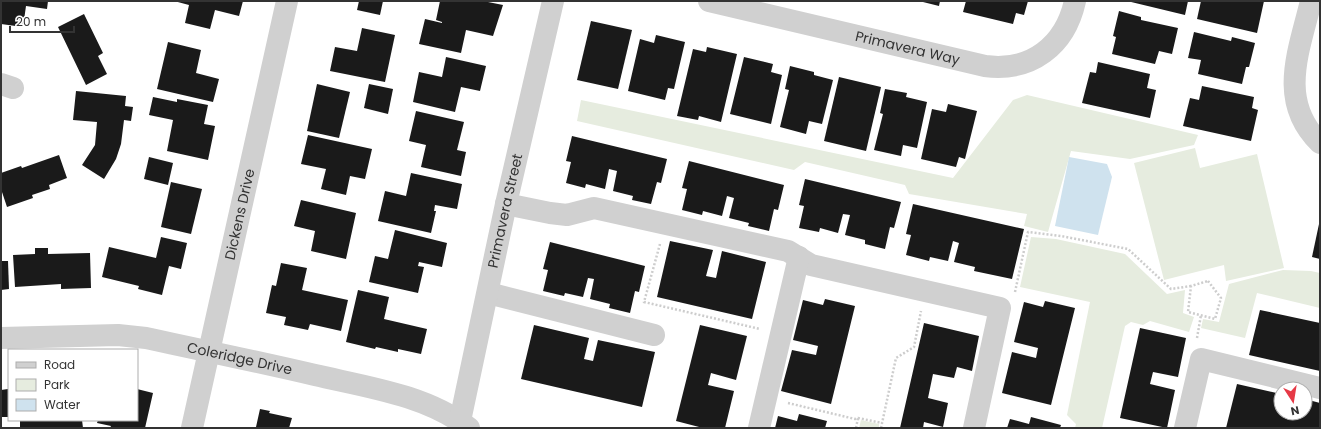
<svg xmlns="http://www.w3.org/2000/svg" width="1321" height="429" viewBox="0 0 1321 429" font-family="Poppins,sans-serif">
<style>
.green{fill:#e6ecdf}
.water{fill:#cfe2ee}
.building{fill:#1a1a1a}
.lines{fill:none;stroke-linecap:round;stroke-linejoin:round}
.path{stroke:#cdcdcd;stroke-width:2.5;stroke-dasharray:2 2;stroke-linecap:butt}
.minor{stroke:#d0d0d0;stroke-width:22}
.labels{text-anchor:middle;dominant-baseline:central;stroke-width:4;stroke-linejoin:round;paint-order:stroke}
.street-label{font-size:14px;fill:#333;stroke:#fff}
</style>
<rect width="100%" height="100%" fill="#fff"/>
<g class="green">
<polygon points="1027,95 1198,135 1194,145 1130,159 1071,151 1048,232 1024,226 1027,214 909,194 905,185 805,162 794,170 577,121 581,100 953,178 1013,100"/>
<polygon points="1195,148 1200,168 1257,154 1284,268 1226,281 1224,265 1164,280 1134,163"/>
<polygon points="1031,237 1056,239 1125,254 1167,294 1185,290 1183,313 1194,317 1189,332 1150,321 1143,325 1131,322 1125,326 1102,428 1075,428 1076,424 1067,415 1090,302 1020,287"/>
<polygon points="1283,270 1311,271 1320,273 1320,308 1257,293 1245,338 1201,328 1203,319 1219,322 1229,284"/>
<polygon points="861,420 879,424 879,428 859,428"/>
</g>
<polygon class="water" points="1069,157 1107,164 1112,177 1098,235 1055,226"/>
<g class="building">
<polygon points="1,1 48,1 47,9 26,6 23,27 1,24"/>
<polygon points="174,1 243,1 239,16 215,10 210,29 185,23 189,5"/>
<polygon points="359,1 383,1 380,15 357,10"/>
<polygon points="440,1 483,1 503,5 493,36 466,30 461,53 419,44 425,19 442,23 442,22 436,20"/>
<polygon points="919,1 940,1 939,6"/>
<polygon points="966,1 1028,1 1024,15 1016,13 1013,24 963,12"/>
<polygon points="1127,1 1188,1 1185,15"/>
<polygon points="1201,1 1264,1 1257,33 1197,19"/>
<polygon points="1119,11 1141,17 1141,20 1178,28 1172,54 1159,51 1155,64 1112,54 1116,37 1113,36"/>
<polygon points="84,14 103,53 98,56 107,74 86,85 58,27"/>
<polygon points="591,21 632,30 618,89 577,80"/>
<polygon points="362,28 395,35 385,82 330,71 335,47 357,51"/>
<polygon points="1194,32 1231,41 1232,37 1255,43 1249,67 1246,67 1242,84 1198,74 1201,60 1188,58"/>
<polygon points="656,35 685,42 674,89 668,88 665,100 628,91 640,39 654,43"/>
<polygon points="168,42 201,50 196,73 219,79 213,102 157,89"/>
<polygon points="707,47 737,54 721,122 699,116 698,120 677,116 693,49 706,52"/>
<polygon points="446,57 486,66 480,91 461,87 455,112 413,102 419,72 442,77"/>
<polygon points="744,57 773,64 771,72 782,75 771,124 730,114"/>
<polygon points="1098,62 1150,74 1147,88 1156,90 1150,118 1082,103 1090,72 1096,73"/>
<polygon points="790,66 814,72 814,75 833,80 822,124 809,121 806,134 780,127 789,90 785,89"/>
<polygon points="839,77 881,87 866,151 824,141"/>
<polygon points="317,84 350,92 339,138 307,131"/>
<polygon points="369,84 393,89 388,114 364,108"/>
<polygon points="1202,86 1254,97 1252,108 1258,110 1251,141 1183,126 1190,98 1199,100"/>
<polygon points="885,89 907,93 906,97 927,102 917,148 903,145 901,156 874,150 883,114 880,113"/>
<polygon points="76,91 126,96 125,106 133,107 131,121 124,120 121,144 116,159 104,179 82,165 95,145 97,122 73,120"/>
<polygon points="153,97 177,102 177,99 208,105 204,124 215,126 208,160 167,151 173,120 149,115"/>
<polygon points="948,104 977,111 965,159 959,157 956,167 921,159 932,109 946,112"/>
<polygon points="416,111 464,122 457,150 466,152 461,176 421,167 426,145 409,141"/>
<polygon points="308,135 372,149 365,179 350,176 346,195 321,189 326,169 301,164"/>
<polygon points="572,136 667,159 661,183 657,182 651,204 632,200 633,196 613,191 617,171 609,169 605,189 586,184 585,188 566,183 571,162 566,161"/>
<polygon points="59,155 67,178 49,185 50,189 32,195 33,198 7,207 1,189 1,173 21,166 22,168"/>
<polygon points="149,157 173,163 168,185 144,179"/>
<polygon points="689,161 784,185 778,210 774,209 769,231 748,226 749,223 729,218 734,198 727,196 722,216 703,211 702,215 682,210 687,189 682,188"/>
<polygon points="411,173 462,184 457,209 435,205 434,211 436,211 431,233 378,221 385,191 406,196"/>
<polygon points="805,179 901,202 894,228 890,227 885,249 865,244 865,240 845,235 850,215 843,214 838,233 820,228 819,232 799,228 804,206 799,205"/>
<polygon points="171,182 202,189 191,234 161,227"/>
<polygon points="301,200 356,213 346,259 311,251 315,231 294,226"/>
<polygon points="913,204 1024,229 1012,279 974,271 975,267 954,262 959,243 953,241 948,261 930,257 929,261 906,255 911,235 906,234"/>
<polygon points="1319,224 1320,224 1320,259 1312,257"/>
<polygon points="395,230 447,243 442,267 419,262 418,266 424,267 418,293 369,282 375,256 388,259"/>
<polygon points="161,237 187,243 181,269 169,266 162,295 138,289 139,286 102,277 109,247 156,258"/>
<polygon points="670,241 713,250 706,276 716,278 722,251 766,262 752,319 657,297"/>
<polygon points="550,242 645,266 639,292 635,291 630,313 609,308 610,304 590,299 594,279 588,278 583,297 565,293 564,296 543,291 548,270 543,269"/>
<polygon points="35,248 48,248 48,254 90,253 91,288 61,289 61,284 15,287 13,255 35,254"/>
<polygon points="1,261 8,261 9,289 1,290"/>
<polygon points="281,263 307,268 302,290 348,300 341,331 310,324 308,330 284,325 286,317 266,313 272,285 276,286"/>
<polygon points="358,290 389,297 384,319 427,329 421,354 398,349 398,352 376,347 375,349 346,342"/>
<polygon points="825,299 855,306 831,404 781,391 792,350 816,355 818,346 793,340 803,300 823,305"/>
<polygon points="1045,301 1075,308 1051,405 1002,393 1012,352 1036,358 1038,348 1014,342 1024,302 1043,307"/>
<polygon points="1260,310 1320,323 1320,371 1249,355"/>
<polygon points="924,323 979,336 972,371 957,367 954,378 933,374 928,398 948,403 943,427 924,422 923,428 900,428"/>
<polygon points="534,325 589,338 584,359 593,361 598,340 655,352 642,407 521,379"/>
<polygon points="700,325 747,336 736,380 711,373 708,385 734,391 725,428 703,428 676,421"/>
<polygon points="1140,328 1186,338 1178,377 1153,372 1150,384 1175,390 1167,428 1120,418"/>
<polygon points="1237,384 1281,394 1281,413 1305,413 1305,399 1320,403 1320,428 1226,428"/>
<polygon points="8,389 9,417 1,417 1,390"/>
<polygon points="137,389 153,393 145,428 110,428 111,426 97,423 98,420 137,420"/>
<polygon points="260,409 270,411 269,413 292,418 289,428 256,427"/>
<polygon points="799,414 827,421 825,428 775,428 778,416 797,421"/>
<polygon points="1031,417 1061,425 1060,428 1007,428 1010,419 1029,424"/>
<polygon points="20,420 82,420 83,428 20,428"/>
</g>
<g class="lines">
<g class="path">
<polyline points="660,244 644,302 760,329"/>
<polygon points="1208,281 1221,298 1215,319 1188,312 1191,286"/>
<polyline points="1015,292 1028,232 1061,236 1128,249 1171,289 1191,286"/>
<polyline points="1197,338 1201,315"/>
<polyline points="788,403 855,419 858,418 882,423"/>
<polyline points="856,428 858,418"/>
<polyline points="881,428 896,358 914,347 921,311"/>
</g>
<g class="minor">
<path id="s1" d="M709,1L985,66C1031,72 1065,46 1075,1"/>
<path d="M1311,1C1299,51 1277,101 1320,143"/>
<polyline points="1,84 13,88"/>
<polyline points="506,204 550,213 567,215 594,208 788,251 811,265 1000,308 974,428"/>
<polyline points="488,293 654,335"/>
<path id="s2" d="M1,338L118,335L146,338C202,350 259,362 315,375C367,387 426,395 469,428"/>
<path id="s3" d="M460,421L506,204L553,1"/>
<path id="s4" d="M192,428L287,1"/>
<polyline points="759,428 799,257"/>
<polyline points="1185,428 1201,359 1320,388"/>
</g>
</g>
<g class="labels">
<g class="street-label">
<text stroke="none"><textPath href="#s1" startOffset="204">Primavera Way</textPath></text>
<text stroke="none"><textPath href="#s3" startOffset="215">Primavera Street</textPath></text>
<text stroke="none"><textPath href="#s4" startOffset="219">Dickens Drive</textPath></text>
<text stroke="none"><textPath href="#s2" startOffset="241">Coleridge Drive</textPath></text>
</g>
</g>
<rect width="1321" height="429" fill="none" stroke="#333333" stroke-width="4"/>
<rect x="8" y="349" width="130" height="72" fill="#ffffff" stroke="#adadad"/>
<rect x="16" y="362" width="20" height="6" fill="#d0d0d0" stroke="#adadad"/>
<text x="44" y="369" font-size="12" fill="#333333">Road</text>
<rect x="16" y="379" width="20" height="12" fill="#e6ecdf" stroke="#adadad"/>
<text x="44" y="389" font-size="12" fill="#333333">Park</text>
<rect x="16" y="399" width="20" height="12" fill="#cfe2ee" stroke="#adadad"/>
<text x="44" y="409" font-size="12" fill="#333333">Water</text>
<g transform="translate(1293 401) rotate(168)"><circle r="19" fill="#ffffff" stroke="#adadad"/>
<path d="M0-3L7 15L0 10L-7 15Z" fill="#e63946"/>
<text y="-6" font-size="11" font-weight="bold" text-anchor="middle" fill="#333333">N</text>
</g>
<path d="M10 26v6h64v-6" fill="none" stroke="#333333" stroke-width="2"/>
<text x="16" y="26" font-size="12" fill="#333333" stroke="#ffffff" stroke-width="3" paint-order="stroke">20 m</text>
</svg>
